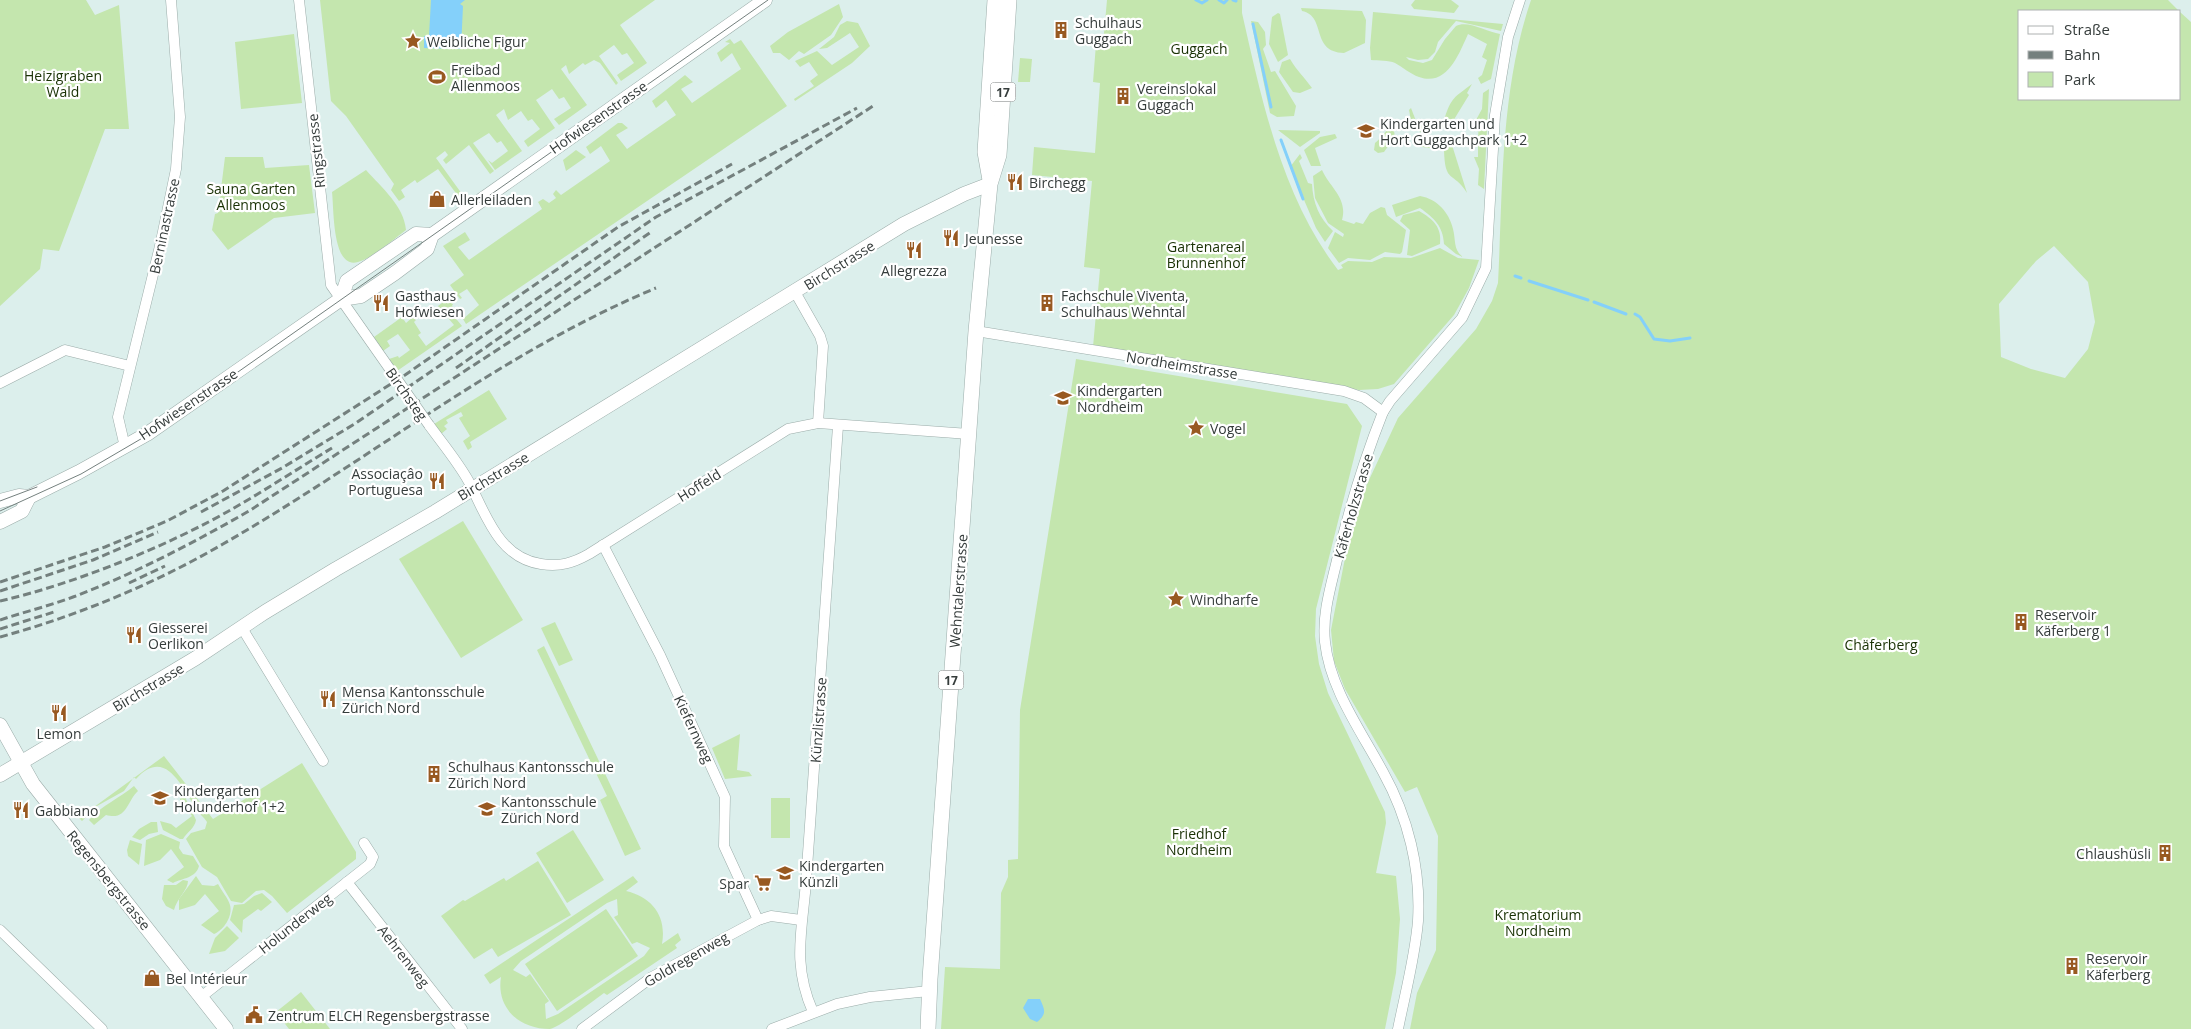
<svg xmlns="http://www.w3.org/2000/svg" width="2191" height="1029" viewBox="0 0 2191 1029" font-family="'Open Sans',sans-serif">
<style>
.green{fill:#c4e6ae;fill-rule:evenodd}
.water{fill:#84d0fa}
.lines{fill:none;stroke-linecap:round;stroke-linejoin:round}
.stream{stroke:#84d0fa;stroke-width:3}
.street-casing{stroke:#9baca9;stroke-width:11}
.secondary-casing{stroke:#9baca9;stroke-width:15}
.primary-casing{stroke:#9baca9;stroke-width:16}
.street{stroke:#fff;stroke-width:10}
.secondary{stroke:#fff;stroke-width:14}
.primary{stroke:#fff;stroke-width:15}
.tram{stroke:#74807e;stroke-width:1}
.rail{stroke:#74807e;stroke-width:3;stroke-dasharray:8 4;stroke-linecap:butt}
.street-bridge-casing{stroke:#9baca9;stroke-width:11;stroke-linecap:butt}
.street-bridge{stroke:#fff;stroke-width:10}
.labels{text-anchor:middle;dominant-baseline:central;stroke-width:4.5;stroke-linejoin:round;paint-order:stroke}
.shield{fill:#fff;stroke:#727676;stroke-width:1}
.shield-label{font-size:12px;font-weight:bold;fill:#353c3b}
.poi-label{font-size:14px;fill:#353c3b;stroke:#fff;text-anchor:start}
.park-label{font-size:14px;fill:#193104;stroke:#fff}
.street-label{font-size:14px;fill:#353c3b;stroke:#fff}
</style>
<rect width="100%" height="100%" fill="#dcefec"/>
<g class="green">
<polygon points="0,0 86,0 95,15 119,5 129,129 105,129 59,251 43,249 40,269 0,306"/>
<polygon points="320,0 655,0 620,25 647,63 621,81 617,75 634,63 627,53 622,55 614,45 599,56 618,83 616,85 600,63 594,60 585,65 583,63 569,74 566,65 561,69 587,105 559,125 554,119 571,108 564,97 559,99 552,89 536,100 555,128 528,147 524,141 540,129 532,119 528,121 521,111 508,120 504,109 496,115 522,151 495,170 488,160 492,163 508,151 501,141 497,143 489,133 473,143 494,171 490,174 469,145 446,164 443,160 448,155 445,151 436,158 462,194 458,196 438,169 417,183 415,180 401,190 405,197 399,201 391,190 394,184 346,116 331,101"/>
<path d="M1107,0H1242V13C1262,101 1282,197 1338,270L1343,268L1341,265L1348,261L1372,262L1384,257L1411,258L1440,248L1458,258L1479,260L1469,288L1454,315L1394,384L1378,389L1359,390L1093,347L1100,269L1084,267L1092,181L1032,175L1034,147L1095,153L1100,83L1093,82L1096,44H1103Z"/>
<polygon points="1415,0 1451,0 1459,6 1454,13 1414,9 1411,5"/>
<path d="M1531,0H2168L2179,11H2020V99H2180V12L2191,22V1029H1410L1417,993L1436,950L1438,836L1417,787L1405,792L1345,689L1334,661L1331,630L1354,512L1398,418L1476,329L1492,301L1498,283C1503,188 1500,91 1531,0ZM2054,246L2088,282L2095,322L2088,349L2065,378L2031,369L2001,357L1999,304L2036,261Z"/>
<polygon points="839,4 843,17 831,35 804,54 799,51 789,60 780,53 773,53 770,46 788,32"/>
<path d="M1301,8L1362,11L1366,20L1365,43L1344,53C1310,52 1327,16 1302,11Z"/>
<path d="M1373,12L1503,24L1501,31L1456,21L1438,42L1435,52L1428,59L1418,60L1406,57L1409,60L1423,63L1432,60L1445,39L1456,26C1468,20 1487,32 1500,34L1491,79L1481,84L1478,78L1482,75L1487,60L1482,57L1487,44L1468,34C1459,54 1447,87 1419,77C1410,74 1403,67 1395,63C1389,60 1378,61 1371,60L1370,48Z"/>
<polygon points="1278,13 1280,14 1288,55 1278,62 1269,44 1272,17"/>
<polygon points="847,21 858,23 870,46 852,63 795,101 794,99 814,86 810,81 818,75 809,62 800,67 795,61 817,51 832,65 859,47 850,33 827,48 819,49 834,37 840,25"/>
<polygon points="1251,21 1258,22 1265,32 1266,45 1263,49 1271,72 1275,71 1296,106 1294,116 1277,117 1270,113"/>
<polygon points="294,34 302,103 241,109 235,42"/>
<polygon points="730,39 734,44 741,40 787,106 466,324 463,319 479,305 467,289 459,294 462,298 460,299 450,285 464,275 443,246 465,232 470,240 458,247 469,260 542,209 538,202 543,199 549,203 556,198 553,194 556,190 561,195 610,161 601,146 590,154 586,147 618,123 622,123 628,128 616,135 627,149 676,115 666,100 656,108 652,101 685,75 693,82 681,89 692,103 741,69 732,53 721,62 717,53 730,43 725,42"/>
<polygon points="1020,58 1032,59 1030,82 1018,82"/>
<path d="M1290,59C1297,71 1305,78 1312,88L1300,93L1293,92L1279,72L1282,62Z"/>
<path d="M1472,84L1467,93L1469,95L1450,126L1422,133L1412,126L1409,110L1411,108L1416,121L1444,120C1451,97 1455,97 1472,84Z"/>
<polygon points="1489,89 1484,189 1478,185 1479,169 1474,157 1478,157 1478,145 1474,144 1474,138 1478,139 1479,120 1476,120 1482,109 1483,93"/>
<path d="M1391,128L1394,131L1395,137L1384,152L1378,153L1374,150L1375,143C1382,138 1383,132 1391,128Z"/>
<polygon points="1278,130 1320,131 1320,133 1300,147"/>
<polygon points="1335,134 1337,138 1315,148 1321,166 1311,166 1304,150 1320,137"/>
<path d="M1439,136L1452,145L1467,193C1453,170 1445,185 1444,150L1415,146L1414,142Z"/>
<polygon points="576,150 586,157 566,171 563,160"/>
<path d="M1300,154L1302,158L1299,161L1308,183L1312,184C1313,203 1319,218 1333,231L1325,242L1316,228L1290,167Z"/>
<polygon points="225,157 263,157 265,168 309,165 315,213 274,218 228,250 212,230 215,214 218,213"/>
<path d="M366,170C382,188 404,206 406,230C394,239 372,258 358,262C332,270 334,209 332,192Z"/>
<path d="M1322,170C1330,188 1348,198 1342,220L1354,224L1356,222L1363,224L1370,213L1381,207L1385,208L1387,215L1406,230L1402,252L1400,254L1385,252L1370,260L1348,258L1339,263L1328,248L1335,232L1343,237L1344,234L1328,223L1315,198L1313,176Z"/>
<path d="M1420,196C1437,199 1449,212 1453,229C1456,240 1453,250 1463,257L1456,254L1444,244C1443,226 1434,218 1420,208L1396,217L1392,205Z"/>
<path d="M1419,211C1433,219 1442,227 1440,244L1412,256L1407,255L1410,230L1400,221L1403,215Z"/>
<polygon points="441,296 453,304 452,306 456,312 453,315 462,326 397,371 389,359 398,356 399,358 410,350 398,334 387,341 390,346 383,351 374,337 402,317 406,323 413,317 416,320 414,322 421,333 418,335 426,346 454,325 438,306 442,303 439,298"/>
<polygon points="1076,359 1347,404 1362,426 1316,609 1315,636 1319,664 1328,693 1385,812 1386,823 1376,873 1396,876 1400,919 1396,973 1385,1029 941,1029 945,967 1000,969 1001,893 1008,877 1008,860 1018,859 1020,710"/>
<polygon points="489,390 507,419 470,442 472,447 468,450 463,441 470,436 459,418 463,416 461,412 446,420 448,423 444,426 447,429 441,434 434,424"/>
<polygon points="463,521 523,620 461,658 399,559"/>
<polygon points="555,622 573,660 559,666 541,628"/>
<polygon points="544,646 641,849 625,856 600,800 607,796 537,650"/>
<polygon points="740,734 737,770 749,772 752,776 725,779 712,748"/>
<path d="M164,756L213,819L302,763L356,852V859L287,913L272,896L264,890L256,891L242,903L231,901L217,877L202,867L186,839L191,833L205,829L207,822C204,817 200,815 197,810C182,788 166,746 136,779L134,777L124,791L97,806L82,821L79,818Z"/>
<path d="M134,786L138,791C127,801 127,821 106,815L94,825L89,820C102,805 120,798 134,786Z"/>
<path d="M181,797H185L196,820C195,828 187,832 183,839H180L163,830L160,821L171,824L176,828L192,816L180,800Z"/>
<rect x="771" y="798" width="19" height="40"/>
<polygon points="151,822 157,822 158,832 149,834 140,840 132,837 139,829"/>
<polygon points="573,830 604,880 567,903 536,853"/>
<path d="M161,834L180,842L179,848L183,854L193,856L199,866C196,878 183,878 173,883L167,880L184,867L171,849L160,860L144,866L146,840Z"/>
<polygon points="130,840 142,844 139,865 128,856 127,850"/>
<polygon points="538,861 571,915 498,957 492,948 474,959 441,916 463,900 465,901 504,878 506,881"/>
<path d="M196,876L202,885L214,886L218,884C221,890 228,898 230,905C233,916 224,930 214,934L201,925L219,911L205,894L195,905L179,910V899Z"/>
<path d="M633,876L638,882L626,891C652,897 667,916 662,944L678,933L681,940L675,945L677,948L607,995L604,993C594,1000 560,1027 550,1029C519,1029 496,1008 501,977L490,984L484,975ZM617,899L618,915L614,917L632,944L637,942L650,948L644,956L558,1014L546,1019L545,1004L549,1001L530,974L526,977L513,970L521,961L607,903Z"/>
<path d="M183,880L188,881C188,890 177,898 174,910L166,906L162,899L164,885H176Z"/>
<polygon points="262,893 272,902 261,911 258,909 243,920 242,933 230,920 234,905 244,904 254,896"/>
<polygon points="606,909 638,956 557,1011 525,964"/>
<polygon points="227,926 239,938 225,951 209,954 215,938"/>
<polygon points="301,992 330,1029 289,1029 276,1012"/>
</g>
<g class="water">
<polygon points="431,0 465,0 460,4 463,6 461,49 424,48 424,36 429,36"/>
<path d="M1028,999H1040C1045,1010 1047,1014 1037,1022L1030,1019L1023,1008Z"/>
</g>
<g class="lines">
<g class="stream">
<polyline points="1196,0 1202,3 1207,0"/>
<polyline points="1219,0 1224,3 1227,0"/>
<polyline points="1233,0 1236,1"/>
<polyline points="1253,24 1271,107"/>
<polyline points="1281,140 1303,199"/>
<polyline points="1515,276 1521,278"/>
<polyline points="1529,281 1588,300"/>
<polyline points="1594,302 1626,314"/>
<polyline points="1635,314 1640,317 1654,339 1670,341 1690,338"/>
</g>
<g class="street-casing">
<g id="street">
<polyline points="299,0 331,285 394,375"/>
<polyline points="795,292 820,336 823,346 818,423"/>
<polyline points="976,331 1344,391 1364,398 1383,412"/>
<polyline points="0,383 65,350 130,366"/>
<path d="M429,425C442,443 458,462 469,482C486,515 499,558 541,564C560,567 573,563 589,554L788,429L818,423L969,434"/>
<polyline points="125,447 118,417 160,246 176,169 180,117 171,0"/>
<polyline points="603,545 660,655 725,797 724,846 758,920"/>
<polyline points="242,628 323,761"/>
<polyline points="347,882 462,1029"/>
<polyline points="0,930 102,1029"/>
<polyline points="201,997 370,864 373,857 364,843"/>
<path d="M813,1012C792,964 802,932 806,882L838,426"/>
<polyline points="582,1029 652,977 758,920 771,916 801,920"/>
<polyline points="772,1029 837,1004 870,997 929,991"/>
<path d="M1398,1029C1405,994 1415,957 1418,921C1421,869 1408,817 1383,772C1361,731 1330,689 1325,642C1322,614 1331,586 1337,560C1349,509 1364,460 1383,412L1390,401L1462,318L1486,268L1495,115L1508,37L1520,0"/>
</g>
</g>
<g class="secondary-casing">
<g id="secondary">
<polyline points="341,299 347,281 416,234 432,235"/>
<polyline points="0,501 19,496 29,497 79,472 147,434 341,299 361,296 395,273 427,249 432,235 765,0"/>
<polyline points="0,522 22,511 29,497"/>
<polyline points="0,725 33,784 226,1029"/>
<polyline points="0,775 196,658 265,612 336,569 435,512 904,224 964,194 990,184"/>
</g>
</g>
<g class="primary-casing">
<g id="primary">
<polyline points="990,180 985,152 995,0"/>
<polyline points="928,1029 930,979 976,331 990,184 999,155 1009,0"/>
</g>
</g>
<use href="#street" class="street"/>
<use href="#secondary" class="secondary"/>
<use href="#primary" class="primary"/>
<g class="tram">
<polyline points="0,501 37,487"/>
<polyline points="0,511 81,474 151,433 768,0"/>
</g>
<g class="rail">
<polyline points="456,368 651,232"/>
<polyline points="201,512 282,468 356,423 656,217 857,108"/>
<polyline points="0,582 105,547 167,521 223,491 405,375 618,227 732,164"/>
<polyline points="129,583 165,566"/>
<polyline points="0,591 93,560 158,532"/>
<path d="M0,601C74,584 168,546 234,508C267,489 299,468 332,448"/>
<path d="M0,620C24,612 49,606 73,597C134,574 193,543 249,511L873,106"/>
<polyline points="0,629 54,612"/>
<path d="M0,637C77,616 154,584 223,544C368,461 500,353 656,288"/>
</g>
<g class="street-bridge-casing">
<polyline id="street-bridge" points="394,375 429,425"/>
</g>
<use href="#street-bridge" class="street-bridge"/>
</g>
<defs>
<g id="building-bare" transform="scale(1.35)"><path d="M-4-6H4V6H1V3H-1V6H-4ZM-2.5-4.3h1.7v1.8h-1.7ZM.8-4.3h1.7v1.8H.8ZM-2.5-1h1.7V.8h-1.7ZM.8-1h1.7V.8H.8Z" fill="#985921" stroke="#fff" stroke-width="2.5" paint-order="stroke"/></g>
<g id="sight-bare" transform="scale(1.35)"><path d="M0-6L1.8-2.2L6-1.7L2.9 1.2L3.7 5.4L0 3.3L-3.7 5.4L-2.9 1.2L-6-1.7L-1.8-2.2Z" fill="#985921" stroke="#fff" stroke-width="2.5" paint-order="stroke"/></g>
<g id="stadium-bare" transform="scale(1.35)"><path d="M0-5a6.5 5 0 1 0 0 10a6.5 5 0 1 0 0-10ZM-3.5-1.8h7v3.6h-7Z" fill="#985921" stroke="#fff" stroke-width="2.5" paint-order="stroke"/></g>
<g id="school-bare" transform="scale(1.35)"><path d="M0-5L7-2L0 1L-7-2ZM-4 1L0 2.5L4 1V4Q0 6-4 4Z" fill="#985921" stroke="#fff" stroke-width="2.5" paint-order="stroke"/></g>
<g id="restaurant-bare" transform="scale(1.35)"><path d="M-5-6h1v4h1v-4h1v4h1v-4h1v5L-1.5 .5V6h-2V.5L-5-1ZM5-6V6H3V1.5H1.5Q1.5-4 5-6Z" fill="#985921" stroke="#fff" stroke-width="2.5" paint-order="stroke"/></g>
<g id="shop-bare" transform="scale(1.35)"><path d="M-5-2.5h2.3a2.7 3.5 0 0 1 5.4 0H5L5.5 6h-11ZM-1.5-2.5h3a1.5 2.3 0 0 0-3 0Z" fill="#985921" stroke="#fff" stroke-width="2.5" paint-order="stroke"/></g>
<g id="supermarket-bare" transform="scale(1.35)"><path d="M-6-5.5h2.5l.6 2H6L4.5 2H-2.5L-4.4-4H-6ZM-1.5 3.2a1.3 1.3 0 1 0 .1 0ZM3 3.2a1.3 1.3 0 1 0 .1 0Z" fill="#985921" stroke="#fff" stroke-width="2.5" paint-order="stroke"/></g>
<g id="civic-bare" transform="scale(1.35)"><path d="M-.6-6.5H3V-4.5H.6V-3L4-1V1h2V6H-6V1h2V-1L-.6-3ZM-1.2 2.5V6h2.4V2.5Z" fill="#985921" stroke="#fff" stroke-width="2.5" paint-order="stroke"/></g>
</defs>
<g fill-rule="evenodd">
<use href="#building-bare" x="1061" y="30"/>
<use href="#sight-bare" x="413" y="41"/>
<use href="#stadium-bare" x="437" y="77"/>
<use href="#building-bare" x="1123" y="96"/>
<use href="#school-bare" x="1366" y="131"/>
<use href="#restaurant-bare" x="1015" y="182"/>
<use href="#shop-bare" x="437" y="199"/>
<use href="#restaurant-bare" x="951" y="238"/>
<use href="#restaurant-bare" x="914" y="250"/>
<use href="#restaurant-bare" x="381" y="303"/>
<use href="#building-bare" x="1047" y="303"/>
<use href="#school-bare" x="1063" y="398"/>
<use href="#sight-bare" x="1196" y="428"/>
<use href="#restaurant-bare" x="437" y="481"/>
<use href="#sight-bare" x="1176" y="599"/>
<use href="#building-bare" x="2021" y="622"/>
<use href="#restaurant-bare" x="134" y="635"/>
<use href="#restaurant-bare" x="328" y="699"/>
<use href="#restaurant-bare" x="59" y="713"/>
<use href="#building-bare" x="434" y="774"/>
<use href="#school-bare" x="160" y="798"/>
<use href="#school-bare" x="487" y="809"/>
<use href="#restaurant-bare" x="21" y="810"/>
<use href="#building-bare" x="2165" y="853"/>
<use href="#school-bare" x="785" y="873"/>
<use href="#supermarket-bare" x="763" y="883"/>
<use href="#building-bare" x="2072" y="966"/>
<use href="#shop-bare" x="152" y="978"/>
<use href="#civic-bare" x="254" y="1015"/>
</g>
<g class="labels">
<g class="shield">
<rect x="990.5" y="82.5" width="25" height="19" rx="4"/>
<rect x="938.5" y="670.5" width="25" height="19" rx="4"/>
</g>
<g class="shield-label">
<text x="1003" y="92">17</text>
<text x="951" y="680">17</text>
</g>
<g class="poi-label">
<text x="1075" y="22">Schulhaus<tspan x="1075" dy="16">Guggach</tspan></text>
<text x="427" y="41">Weibliche Figur</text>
<text x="451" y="69">Freibad<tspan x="451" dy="16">Allenmoos</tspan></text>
<text x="1137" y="88">Vereinslokal<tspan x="1137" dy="16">Guggach</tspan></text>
<text x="1380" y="123">Kindergarten und<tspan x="1380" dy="16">Hort Guggachpark 1+2</tspan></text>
<text x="1029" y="182">Birchegg</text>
<text x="451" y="199">Allerleiladen</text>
<text x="965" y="238">Jeunesse</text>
<text x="914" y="270" text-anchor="middle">Allegrezza</text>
<text x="395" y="295">Gasthaus<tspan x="395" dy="16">Hofwiesen</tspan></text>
<text x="1061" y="295">Fachschule Viventa,<tspan x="1061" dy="16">Schulhaus Wehntal</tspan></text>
<text x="1077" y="390">Kindergarten<tspan x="1077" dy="16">Nordheim</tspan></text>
<text x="1210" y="428">Vogel</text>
<text x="423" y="473" text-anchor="end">Associaçâo<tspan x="423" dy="16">Portuguesa</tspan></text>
<text x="1190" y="599">Windharfe</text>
<text x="2035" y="614">Reservoir<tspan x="2035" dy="16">Käferberg 1</tspan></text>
<text x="148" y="627">Giesserei<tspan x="148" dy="16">Oerlikon</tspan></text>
<text x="342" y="691">Mensa Kantonsschule<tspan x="342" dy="16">Zürich Nord</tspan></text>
<text x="59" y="733" text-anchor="middle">Lemon</text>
<text x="448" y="766">Schulhaus Kantonsschule<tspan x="448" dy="16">Zürich Nord</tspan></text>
<text x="174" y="790">Kindergarten<tspan x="174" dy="16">Holunderhof 1+2</tspan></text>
<text x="501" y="801">Kantonsschule<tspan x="501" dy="16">Zürich Nord</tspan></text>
<text x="35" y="810">Gabbiano</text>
<text x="2151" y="853" text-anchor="end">Chlaushüsli</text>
<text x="799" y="865">Kindergarten<tspan x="799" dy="16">Künzli</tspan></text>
<text x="749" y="883" text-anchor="end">Spar</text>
<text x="2086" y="958">Reservoir<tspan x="2086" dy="16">Käferberg</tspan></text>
<text x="166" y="978">Bel Intérieur</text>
<text x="268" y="1015">Zentrum ELCH Regensbergstrasse</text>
</g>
<g class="park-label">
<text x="1199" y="48">Guggach</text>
<text x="63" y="75">Heizigraben<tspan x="63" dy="16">Wald</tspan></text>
<text x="251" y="188">Sauna Garten<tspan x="251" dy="16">Allenmoos</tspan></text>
<text x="1206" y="246">Gartenareal<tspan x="1206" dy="16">Brunnenhof</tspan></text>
<text x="1881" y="644">Chäferberg</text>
<text x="1199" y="833">Friedhof<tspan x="1199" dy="16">Nordheim</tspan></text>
<text x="1538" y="914">Krematorium<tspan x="1538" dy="16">Nordheim</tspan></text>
</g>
<g class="street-label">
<text transform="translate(598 117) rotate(-35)">Hofwiesenstrasse</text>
<text transform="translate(316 151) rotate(-96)">Ringstrasse</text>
<text transform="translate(164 226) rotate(-78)">Berninastrasse</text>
<text transform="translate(839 265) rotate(-32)">Birchstrasse</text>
<text transform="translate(1182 365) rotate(9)">Nordheimstrasse</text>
<text transform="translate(407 394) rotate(55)">Birchsteg</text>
<text transform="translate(188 404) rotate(-34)">Hofwiesenstrasse</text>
<text transform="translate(493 476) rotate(-31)">Birchstrasse</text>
<text transform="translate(699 485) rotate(-32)">Hoffeld</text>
<text transform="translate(1353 506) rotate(-74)">Käferholzstrasse</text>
<text transform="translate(958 591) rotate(-86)">Wehntalerstrasse</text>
<text transform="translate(148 687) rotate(-31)">Birchstrasse</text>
<text transform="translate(818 720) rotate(-86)">Künzlistrasse</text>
<text transform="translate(694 729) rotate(65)">Kiefernweg</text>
<text transform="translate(109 880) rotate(51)">Regensbergstrasse</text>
<text transform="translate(295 923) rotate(-38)">Holunderweg</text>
<text transform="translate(404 956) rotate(52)">Aehrenweg</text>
<text transform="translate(686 959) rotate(-30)">Goldregenweg</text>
</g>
</g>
<rect x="2018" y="10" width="162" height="90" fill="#ffffff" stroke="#aeb1b1"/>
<rect x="2028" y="26" width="25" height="8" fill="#ffffff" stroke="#aeb1b1"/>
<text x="2064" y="35" font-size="15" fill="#353c3b">Straße</text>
<rect x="2028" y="51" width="25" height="8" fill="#74807e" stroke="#aeb1b1"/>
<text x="2064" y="60" font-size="15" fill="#353c3b">Bahn</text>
<rect x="2028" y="72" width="25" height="15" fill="#c4e6ae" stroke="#aeb1b1"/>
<text x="2064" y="85" font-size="15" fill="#353c3b">Park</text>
</svg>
